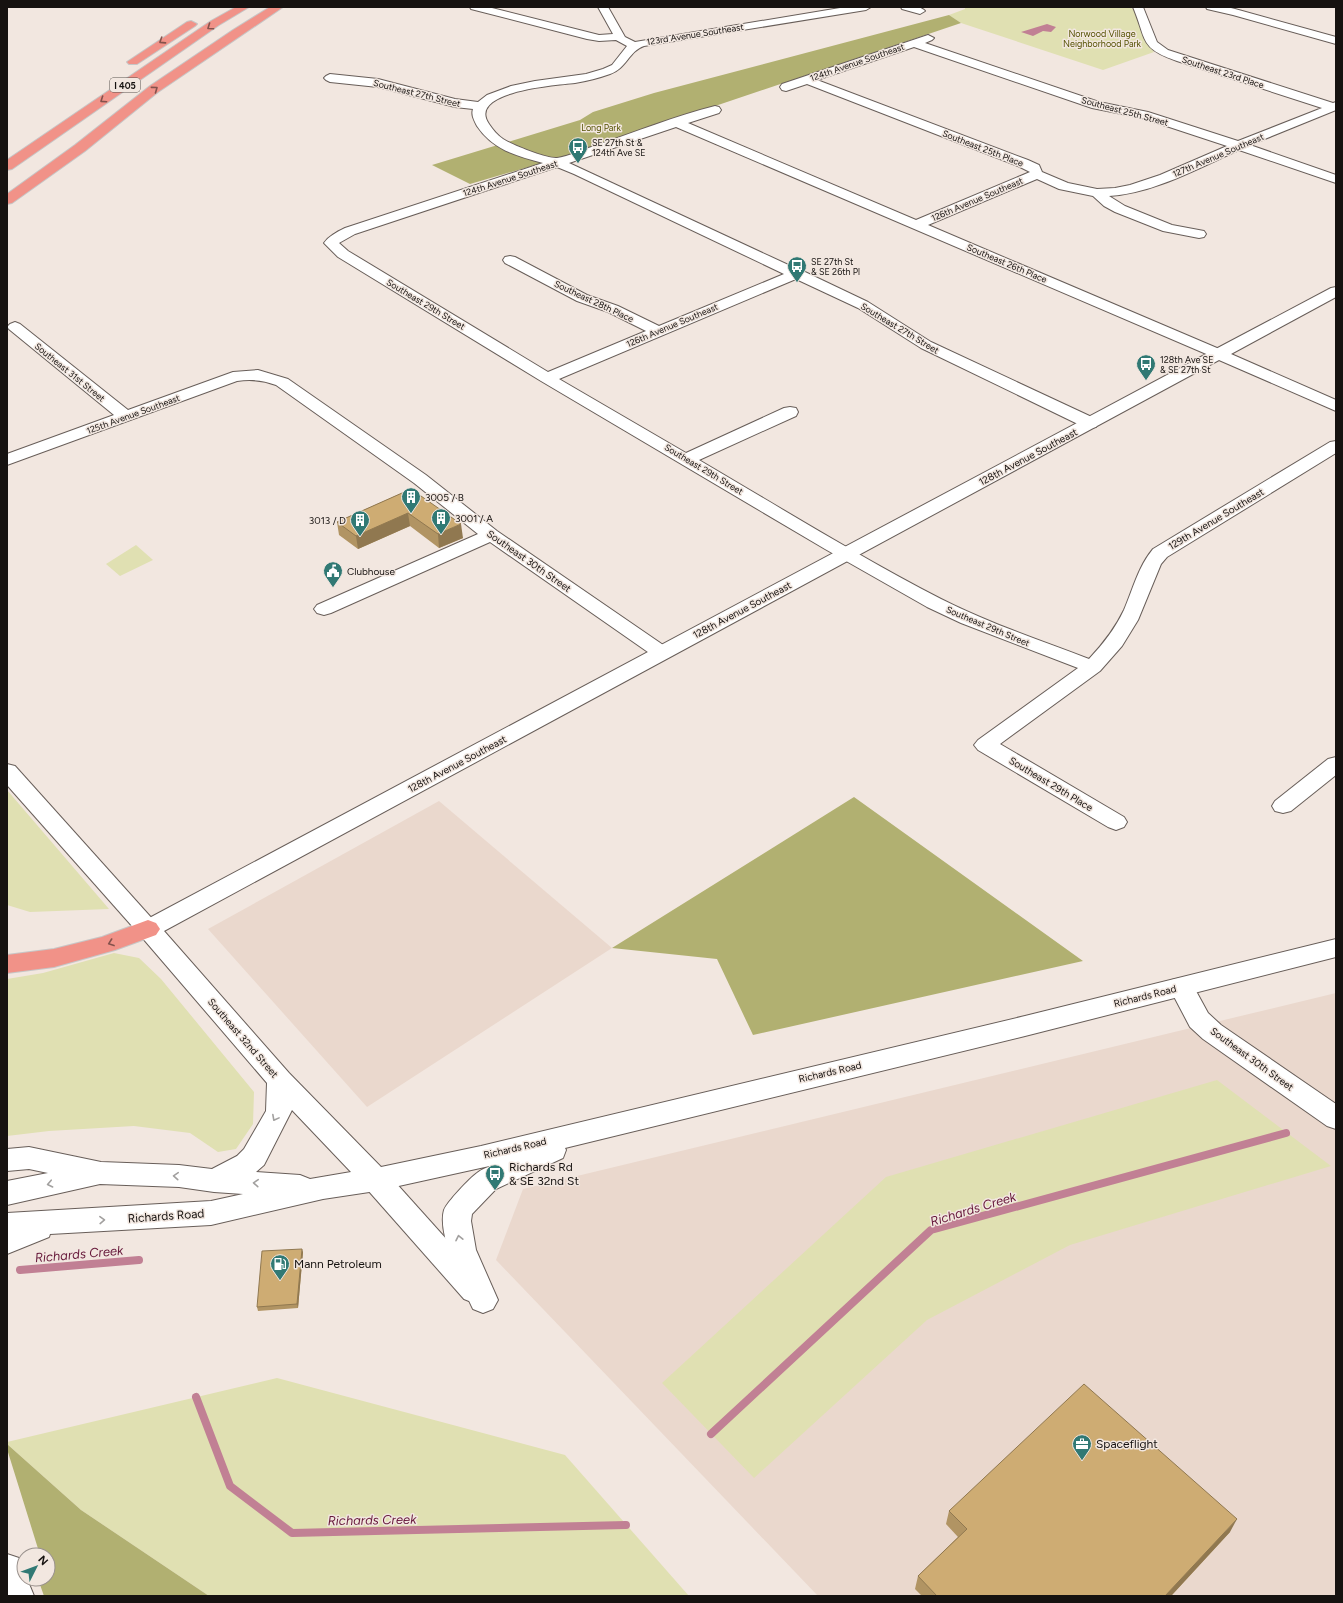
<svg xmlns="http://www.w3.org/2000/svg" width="1343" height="1603" viewBox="0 0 1343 1603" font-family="Figtree,sans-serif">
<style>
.built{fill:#ead8cd}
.green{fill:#e0e0b2}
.forest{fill:#b1b071}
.water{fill:#c18094}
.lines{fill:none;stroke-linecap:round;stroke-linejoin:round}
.stream{stroke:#c18094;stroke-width:8}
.street-casing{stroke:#685e59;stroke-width:2}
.secondary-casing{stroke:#685e59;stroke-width:2}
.highway-casing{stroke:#c7c6c6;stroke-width:2}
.street{fill:#fff;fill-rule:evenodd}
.secondary{fill:#fff;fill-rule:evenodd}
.highway{fill:#f19288;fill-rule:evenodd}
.wall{fill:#b19463}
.shaded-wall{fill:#907850}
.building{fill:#ceac73;stroke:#907850}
.oneway{stroke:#84524c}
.oneway2{stroke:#a2a09f}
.labels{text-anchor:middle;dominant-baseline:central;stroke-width:3;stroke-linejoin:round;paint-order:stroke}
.far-park-label{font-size:9px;fill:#545100;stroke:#f2e7e0}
.far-street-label{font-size:9px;fill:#161210;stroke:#f2e7e0}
.shield{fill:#f2e7e0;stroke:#58524e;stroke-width:1}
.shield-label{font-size:9px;font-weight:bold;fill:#161210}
.far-poi-label{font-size:9px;fill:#161210;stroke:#f2e7e0;text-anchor:start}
.street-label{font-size:10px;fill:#161210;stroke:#f2e7e0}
.poi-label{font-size:10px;fill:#161210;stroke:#f2e7e0;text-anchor:start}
.near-poi-label{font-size:12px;fill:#161210;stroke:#f2e7e0;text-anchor:start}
.near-street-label{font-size:12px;fill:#161210;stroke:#f2e7e0}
.near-water-label{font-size:13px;font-style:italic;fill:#66183a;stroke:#f2e7e0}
</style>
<rect width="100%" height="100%" fill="#f2e7e0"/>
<g class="built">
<polygon points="439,801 612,948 367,1107 208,929"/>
<polygon points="1336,993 1336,1596 818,1596 496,1260 523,1189"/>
</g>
<g class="green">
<polygon points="965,7 1130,7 1135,11 1147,43 1154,52 1103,70 961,23 949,15 965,9"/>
<polygon points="136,545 153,560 120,576 106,564"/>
<polygon points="7,790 109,909 30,912 7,905"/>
<polygon points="114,953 139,958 161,979 254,1092 253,1124 236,1149 218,1152 190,1133 134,1126 49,1131 7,1136 7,979 43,973"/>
<polygon points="1217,1080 1331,1166 1070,1245 927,1320 754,1478 662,1383 886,1177"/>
<polygon points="277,1378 565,1455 689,1596 209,1596 81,1510 7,1444 7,1442"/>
</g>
<g class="forest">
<polygon points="949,15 961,23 573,154 470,184 432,165 580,120 593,112 654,93"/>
<polygon points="854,797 1083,961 753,1035 717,959 612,948"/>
<polygon points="7,1444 81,1510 209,1596 44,1596 38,1579 48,1579 48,1555 40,1555 7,1449"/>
</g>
<polygon class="water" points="1047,24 1056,27 1051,32 1043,31 1033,36 1021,32"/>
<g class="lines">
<g class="stream">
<polyline points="20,1270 139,1260"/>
<polyline points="196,1397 230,1486 292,1533 626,1525"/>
<polyline points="711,1434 931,1230 1286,1133"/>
</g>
<g class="street-casing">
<g id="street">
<path d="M470,7H488L599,35L613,34L598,7H608L625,37L635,42L846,7H871L866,10L644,46C629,51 626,69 610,74C599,78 587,81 575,83C558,85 466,91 489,124C493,130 497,135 503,139C512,145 547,159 557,158C567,157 587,148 597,145C636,132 675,116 715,106L719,107L721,110L719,113L688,123L916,220L1030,172L1018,166L807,84L786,91L782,90L780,87L782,84L928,35L934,38L932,40L925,43L1099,102L1148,112L1238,141L1322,108L1177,61C1139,48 1147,40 1133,7H1143L1157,42L1168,50L1333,103L1336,102V110L1250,145L1336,175V183L1239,150C1198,168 1155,193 1109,196L1125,206L1172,225L1204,231L1206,234L1204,237L1199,238L1163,231L1115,212L1104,206L1093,196L1059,189L1037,179L928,225L1224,351L1226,354L1224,357L1218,359L676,127L569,163L797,269L803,270L805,272L868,302L931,342L1096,419L1098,423L1096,427L1090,428L1084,427L921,348L858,308L796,279L559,379L686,453L784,408L790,407L796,408L798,412L796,416L699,460C779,507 858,556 941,599C988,623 1040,640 1089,659C1103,644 1115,629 1124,610C1133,589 1138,567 1153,549L1330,442L1336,441V453L1167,557L1161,564L1138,620L1122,646L1100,671L1000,744L1124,817L1127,822L1124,827L1116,830L1108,827L978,750L974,745L978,740L1078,668L961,623L927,607L825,549L541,381L338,257L324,243C329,236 337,232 345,228L543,163C517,156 493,150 477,126C474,120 471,115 473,109L455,107L378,87L330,82L326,80L324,78L326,76L330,74L378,79L455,99L478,102L487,95L511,86L535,81L586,74L603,69L612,65L627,46L616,40L599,41L587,39L471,9ZM914,47L1092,108L1142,118L1227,146L1160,175L1130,185L1115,188L1097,189L1068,183L1042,172L1039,165L1028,160L817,80ZM557,167L574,174L784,274L659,326L618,306L587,295L515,257L510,256L505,257L503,260L505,263L577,301L608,312L646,331L548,372L348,251L339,243L355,234Z"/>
<path d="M901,7C909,7 920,5 925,11L920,14L902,9Z"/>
<polygon points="1206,7 1227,7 1235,9 1336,37 1336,44 1233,15 1207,9"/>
<path d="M15,322L20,324L128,410L233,372L258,370L288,379L426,475L497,531L669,649L672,653L669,657L662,659L655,657L490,542L331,613L324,615L317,613L314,609L317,605L478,534L414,483L276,385C263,380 251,379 237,381L7,465V454L114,415L10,330L7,327L10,324Z"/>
<polygon points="1336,757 1336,775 1291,811 1283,813 1275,811 1272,806 1275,801 1328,759"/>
<polygon points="7,764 15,766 156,923 160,929 156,935 148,938 140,935 7,785"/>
<polygon points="1181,978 1190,980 1208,1013 1221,1025 1336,1104 1336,1129 1327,1126 1203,1039 1190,1027 1169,987 1172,980"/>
<polygon points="376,1169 386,1172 484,1281 488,1290 484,1299 474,1303 464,1299 366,1188 362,1180 366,1172"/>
</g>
</g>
<g class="secondary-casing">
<g id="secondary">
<path d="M1336,287V297L1231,354L1336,400V411L1219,360L164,931L289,1073L381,1167L481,1146L1025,1016L1336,939V957L1025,1036L565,1148L566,1150L563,1158L496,1189L472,1214L471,1221L476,1250L498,1300L493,1309L483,1313L473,1309C462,1286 437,1234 444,1210C447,1202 470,1178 477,1173C482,1169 488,1167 494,1165L376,1191L323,1199L211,1225L50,1234L49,1237L7,1254V1213L211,1201L243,1194L214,1192L179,1187L100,1184L7,1205V1181L48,1173L29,1169L7,1171V1149L29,1147L101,1162L179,1165L212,1169L237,1156L244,1149L266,1111L267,1083L140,935L136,929L140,923L1212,351L1331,288ZM292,1110L351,1172L310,1179L300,1175L256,1172L264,1165Z"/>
<polygon points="7,1554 19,1558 24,1571 24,1579 27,1579 34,1596 7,1596"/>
</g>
</g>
<g class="highway-casing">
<g id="highway">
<polygon points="236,7 249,7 219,25 12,169 7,170 7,160 211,21"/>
<polygon points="270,7 283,7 158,92 85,151 12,203 7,204 7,194 75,145 150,86 233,30"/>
<polygon points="191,21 197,24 195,26 137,64 129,64 127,62 187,22"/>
<polygon points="148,920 156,923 160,929 156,935 115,950 54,967 7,973 7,955 54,949 102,937"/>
</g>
</g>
<use href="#street" class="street"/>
<use href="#secondary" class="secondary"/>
<use href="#highway" class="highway"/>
</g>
<g class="wall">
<polygon points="411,489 463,538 439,548 410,526 358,549 339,535 337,522"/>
<polygon points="303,1252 298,1308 258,1311 257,1307"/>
<polygon points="949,1511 1230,1532 1171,1596 922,1596 915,1589 918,1576 958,1537 946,1524"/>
</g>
<g class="shaded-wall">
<polygon points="408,513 410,526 358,549 356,536"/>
<polygon points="461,524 463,538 439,548 438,534"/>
<polygon points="302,1249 303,1252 298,1308 297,1304"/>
<polygon points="1237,1519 1230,1532 1171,1596 1165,1596"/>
</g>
<g class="building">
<polygon points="411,489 461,524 438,534 408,513 356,536 337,522"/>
<polygon points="302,1249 297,1304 257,1307 262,1251"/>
<polygon points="1084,1384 1237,1519 1165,1596 937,1596 918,1576 967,1529 949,1511"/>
</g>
<defs><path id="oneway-chevron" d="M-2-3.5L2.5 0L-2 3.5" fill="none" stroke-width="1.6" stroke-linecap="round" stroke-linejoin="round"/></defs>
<g class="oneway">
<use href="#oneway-chevron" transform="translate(210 27) rotate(145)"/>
<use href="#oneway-chevron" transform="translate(162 41) rotate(147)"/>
<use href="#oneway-chevron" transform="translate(155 89) rotate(-36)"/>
<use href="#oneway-chevron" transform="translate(103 100) rotate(146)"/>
<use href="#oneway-chevron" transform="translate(111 943) rotate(160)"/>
</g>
<g class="oneway2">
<use href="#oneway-chevron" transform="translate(275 1118) rotate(118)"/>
<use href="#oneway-chevron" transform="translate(176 1176) rotate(-176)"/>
<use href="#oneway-chevron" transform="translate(256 1183) rotate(-176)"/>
<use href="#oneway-chevron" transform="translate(50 1184) rotate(168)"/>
<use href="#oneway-chevron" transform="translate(102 1220) rotate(-2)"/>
<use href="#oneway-chevron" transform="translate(459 1238) rotate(-102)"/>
</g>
<defs>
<g id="bus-pin" transform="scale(1)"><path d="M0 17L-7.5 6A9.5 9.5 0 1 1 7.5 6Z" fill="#317974" stroke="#f2e7e0"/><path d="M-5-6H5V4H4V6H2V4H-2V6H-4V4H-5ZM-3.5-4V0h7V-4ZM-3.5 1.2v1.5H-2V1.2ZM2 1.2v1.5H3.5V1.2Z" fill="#fff"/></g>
<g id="building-pin" transform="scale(1)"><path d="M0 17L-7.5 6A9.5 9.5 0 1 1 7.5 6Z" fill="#317974" stroke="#f2e7e0"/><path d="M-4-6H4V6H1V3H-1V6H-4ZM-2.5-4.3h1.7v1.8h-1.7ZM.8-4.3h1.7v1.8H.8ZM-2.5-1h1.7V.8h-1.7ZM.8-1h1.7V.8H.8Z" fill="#fff"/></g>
<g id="civic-pin" transform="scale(1)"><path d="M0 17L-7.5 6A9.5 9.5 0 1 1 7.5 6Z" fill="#317974" stroke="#f2e7e0"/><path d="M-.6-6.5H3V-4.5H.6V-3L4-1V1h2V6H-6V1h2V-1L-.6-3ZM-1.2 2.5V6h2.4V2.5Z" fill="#fff"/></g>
<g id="fuel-pin" transform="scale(1)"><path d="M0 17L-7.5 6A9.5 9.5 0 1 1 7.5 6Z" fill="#317974" stroke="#f2e7e0"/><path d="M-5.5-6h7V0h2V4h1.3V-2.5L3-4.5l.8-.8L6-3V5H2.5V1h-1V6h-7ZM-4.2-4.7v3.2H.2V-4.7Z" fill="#fff"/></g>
<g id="office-pin" transform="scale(1)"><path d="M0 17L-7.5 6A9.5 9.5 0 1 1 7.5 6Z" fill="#317974" stroke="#f2e7e0"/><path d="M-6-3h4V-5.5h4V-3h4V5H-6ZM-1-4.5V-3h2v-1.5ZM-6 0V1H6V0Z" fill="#fff"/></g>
</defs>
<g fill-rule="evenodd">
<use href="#bus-pin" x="578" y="147"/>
<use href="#bus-pin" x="797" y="266"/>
<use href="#bus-pin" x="1146" y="364"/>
<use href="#building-pin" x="411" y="497"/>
<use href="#building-pin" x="441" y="518"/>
<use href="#building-pin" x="360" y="520"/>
<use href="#civic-pin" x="333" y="571"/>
<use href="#bus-pin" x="495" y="1174"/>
<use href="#fuel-pin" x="280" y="1264"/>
<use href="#office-pin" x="1082" y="1444"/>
</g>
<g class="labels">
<g class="far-park-label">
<text x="1102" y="33">Norwood Village<tspan x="1102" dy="10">Neighborhood Park</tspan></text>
<text x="601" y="127">Long Park</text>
</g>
<g class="far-street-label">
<text transform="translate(695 34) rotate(-9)">123rd Avenue Southeast</text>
<text transform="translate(857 62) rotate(-19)">124th Avenue Southeast</text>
<text transform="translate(1223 72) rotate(18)">Southeast 23rd Place</text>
<text transform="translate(417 93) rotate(14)">Southeast 27th Street</text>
<text transform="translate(1125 111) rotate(15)">Southeast 25th Street</text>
<text transform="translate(983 148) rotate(21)">Southeast 25th Place</text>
<text transform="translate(1218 155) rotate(-23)">127th Avenue Southeast</text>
<text transform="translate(510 178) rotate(-18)">124th Avenue Southeast</text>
<text transform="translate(977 199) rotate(-23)">126th Avenue Southeast</text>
<text transform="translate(1007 263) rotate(23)">Southeast 26th Place</text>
<text transform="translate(594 301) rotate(25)">Southeast 28th Place</text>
<text transform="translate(426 304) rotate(31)">Southeast 29th Street</text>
<text transform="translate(672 325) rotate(-23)">126th Avenue Southeast</text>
<text transform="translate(900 328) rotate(31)">Southeast 27th Street</text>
<text transform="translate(70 372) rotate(39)">Southeast 31st Street</text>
<text transform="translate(133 414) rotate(-20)">125th Avenue Southeast</text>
<text transform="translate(704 469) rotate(31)">Southeast 29th Street</text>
<text transform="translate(988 626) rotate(23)">Southeast 29th Street</text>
</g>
<rect class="shield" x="110" y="78" width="30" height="14" rx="3"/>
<g class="shield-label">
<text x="125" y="85">I 405</text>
</g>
<g class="far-poi-label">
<text x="592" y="142">SE 27th St &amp;<tspan x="592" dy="10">124th Ave SE</tspan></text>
<text x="811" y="261">SE 27th St<tspan x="811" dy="10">&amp; SE 26th Pl</tspan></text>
<text x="1160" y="359">128th Ave SE<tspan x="1160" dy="10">&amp; SE 27th St</tspan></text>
</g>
<g class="street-label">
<text transform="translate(1028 457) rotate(-28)">128th Avenue Southeast</text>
<text transform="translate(1216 519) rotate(-31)">129th Avenue Southeast</text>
<text transform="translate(529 561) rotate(35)">Southeast 30th Street</text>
<text transform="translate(742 610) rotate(-28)">128th Avenue Southeast</text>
<text transform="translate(457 764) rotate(-28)">128th Avenue Southeast</text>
<text transform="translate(1051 784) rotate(31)">Southeast 29th Place</text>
<text transform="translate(1145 996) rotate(-14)">Richards Road</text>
<text transform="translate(243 1038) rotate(49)">Southeast 32nd Street</text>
<text transform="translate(1252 1059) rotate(36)">Southeast 30th Street</text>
<text transform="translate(830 1072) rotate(-13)">Richards Road</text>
<text transform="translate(515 1148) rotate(-13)">Richards Road</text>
</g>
<g class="poi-label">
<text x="425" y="497">3005 / B</text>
<text x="455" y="518">3001 / A</text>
<text x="346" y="520" text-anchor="end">3013 / D</text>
<text x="347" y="571">Clubhouse</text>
</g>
<g class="near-poi-label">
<text x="509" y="1167">Richards Rd<tspan x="509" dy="14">&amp; SE 32nd St</tspan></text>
<text x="294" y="1264">Mann Petroleum</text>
<text x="1096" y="1444">Spaceflight</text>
</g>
<g class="near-street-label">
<text transform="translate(166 1216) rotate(-4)">Richards Road</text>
</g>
<g class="near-water-label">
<text transform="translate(973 1209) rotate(-17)">Richards Creek</text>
<text transform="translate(79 1254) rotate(-5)">Richards Creek</text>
<text transform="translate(372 1520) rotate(-1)">Richards Creek</text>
</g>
</g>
<rect width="1343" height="1603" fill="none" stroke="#161210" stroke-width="16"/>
<g transform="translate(36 1567) rotate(48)"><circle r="19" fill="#f2e7e0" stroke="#9a928d"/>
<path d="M0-3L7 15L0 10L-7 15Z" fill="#317974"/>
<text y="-6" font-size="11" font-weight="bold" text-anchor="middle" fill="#161210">N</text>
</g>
</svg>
